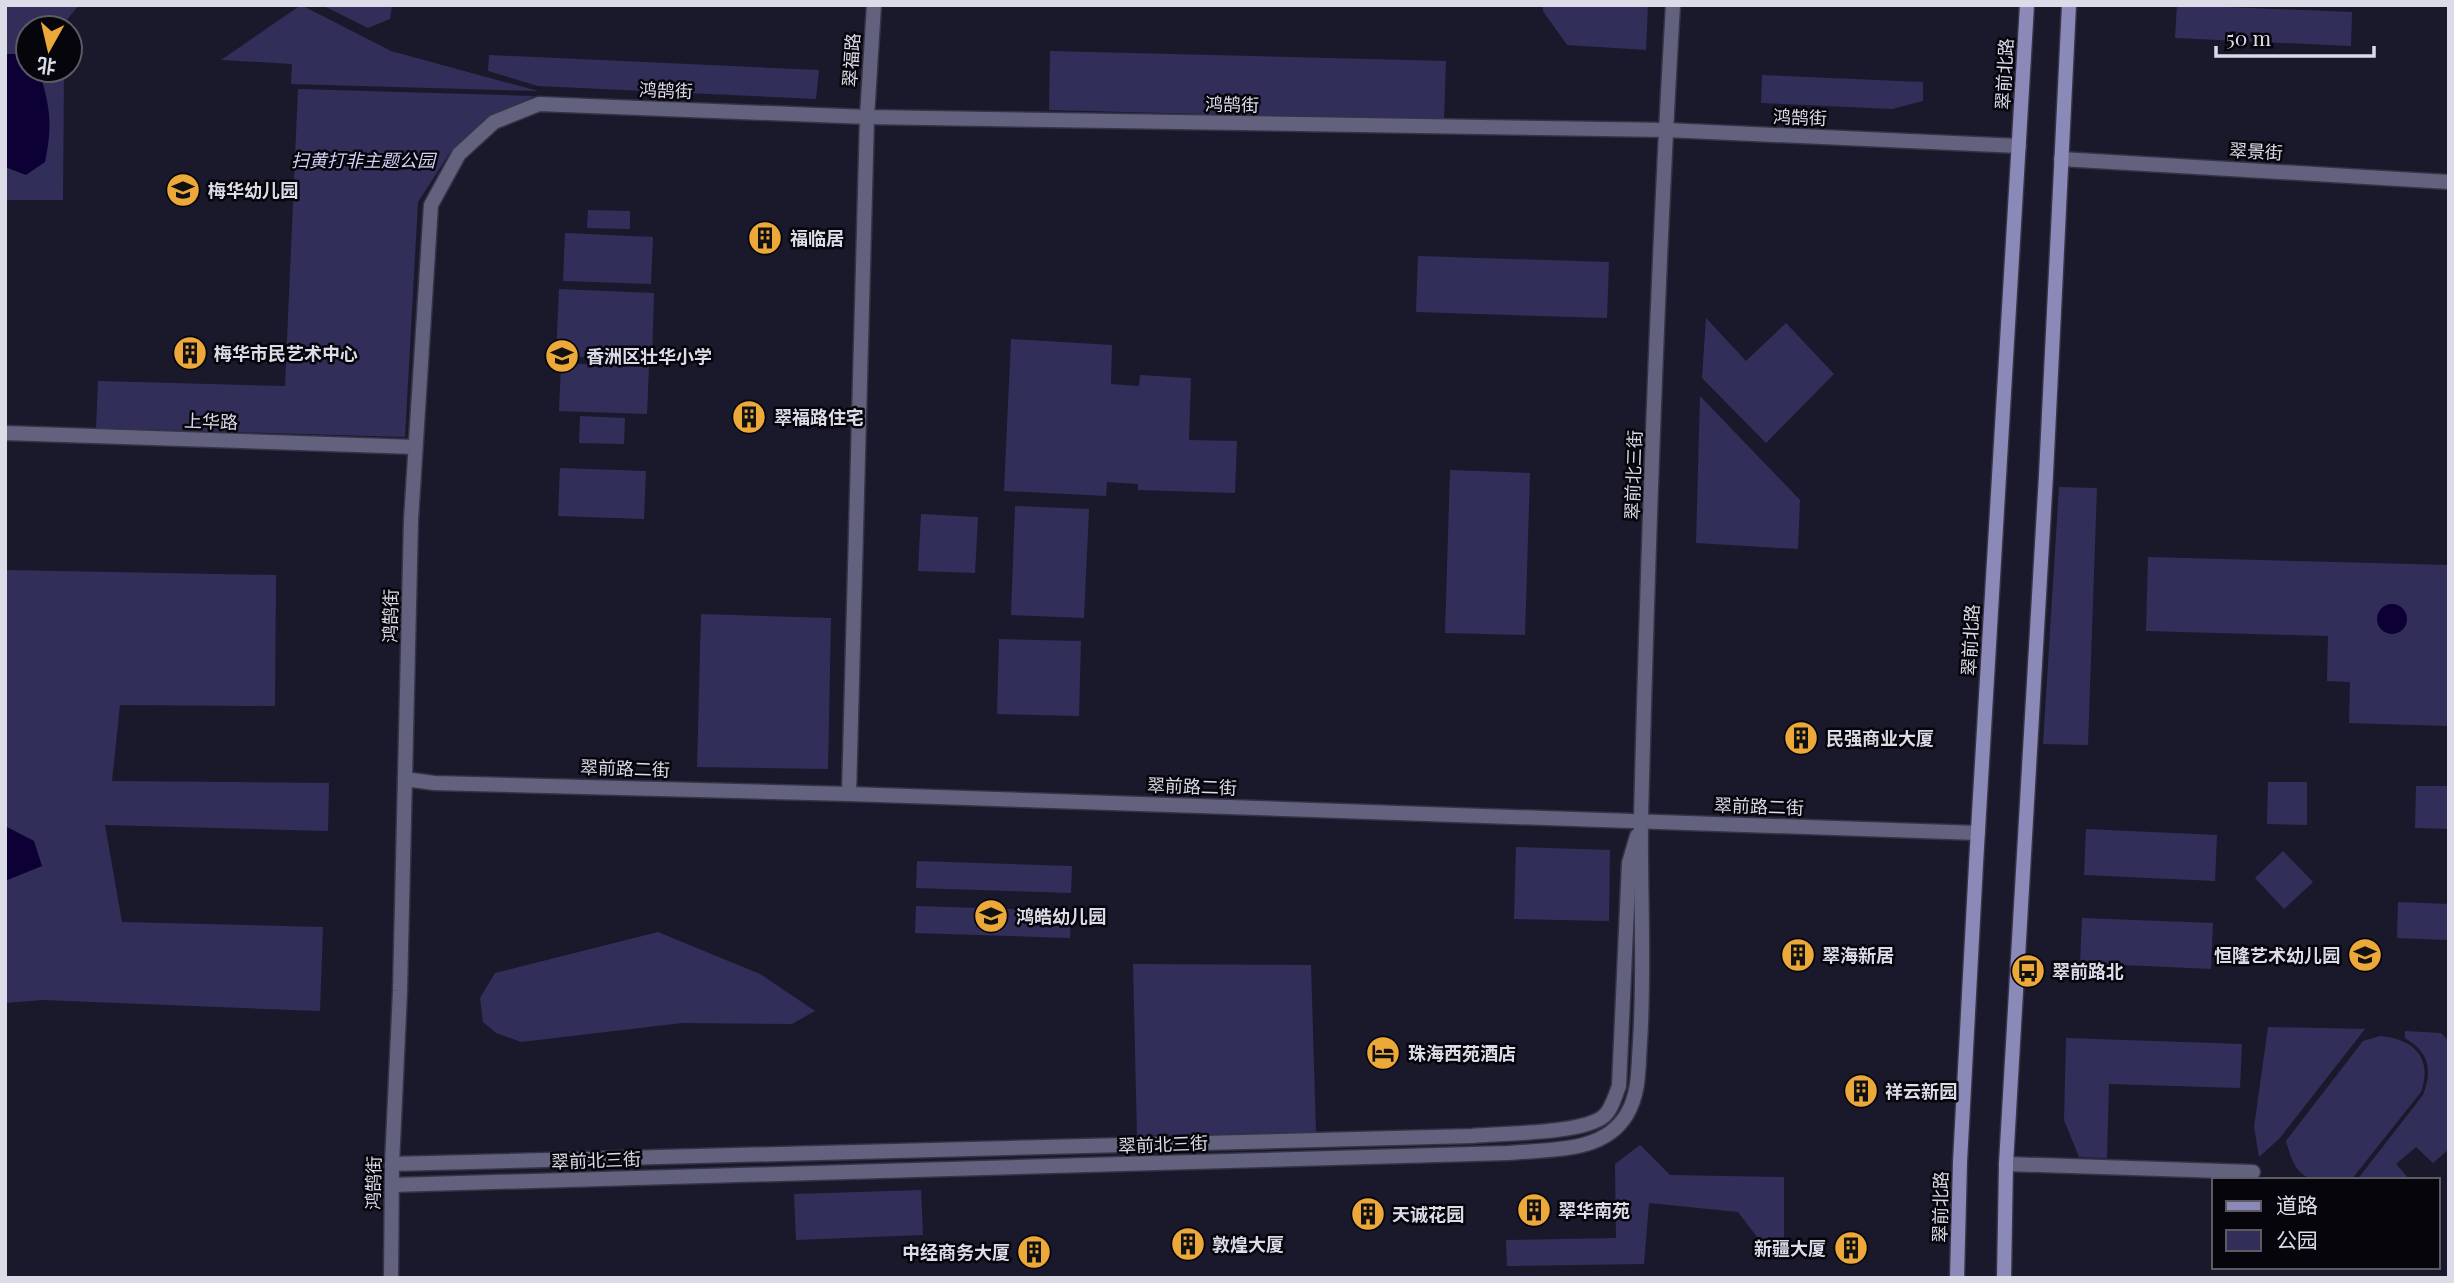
<svg xmlns="http://www.w3.org/2000/svg" width="2454" height="1283" viewBox="0 0 2454 1283" font-family="'Playfair Display','Noto Sans SC',serif">
<style>
.green{fill:#322e5a}
.water{fill:#0d0034}
.lines{fill:none;stroke-linecap:round;stroke-linejoin:round}
.minor-casing{stroke:#353446;stroke-width:17}
.secondary-casing{stroke:#353446;stroke-width:17}
.minor{stroke:#62617e;stroke-width:14}
.secondary{stroke:#8b89b8;stroke-width:14}
.labels{text-anchor:middle;dominant-baseline:central;stroke-width:5;stroke-linejoin:round;paint-order:stroke}
.street-label{font-size:18px;fill:#dcdce9;stroke:#06050c}
.park-label{font-size:18px;font-style:italic;fill:#d0d0f6;stroke:#06050c}
.poi-label{font-size:18px;font-weight:bold;fill:#dcdce9;stroke:#06050c;text-anchor:start}
</style>
<rect width="100%" height="100%" fill="#1a192b"/>
<g class="green">
<polygon points="5,5 79,5 65,22 64,28 28,28 28,70 64,70 63,200 5,200"/>
<polygon points="301,5 391,51 538,91 291,84 292,64 221,60"/>
<polygon points="322,5 392,5 390,19 368,28"/>
<polygon points="1543,5 1648,5 1646,50 1567,45 1543,11"/>
<polygon points="2177,5 2352,12 2351,46 2175,38"/>
<polygon points="1050,51 1446,61 1444,120 1049,110"/>
<polygon points="489,55 819,70 816,99 538,86 488,71"/>
<polygon points="1762,75 1923,82 1923,101 1892,109 1761,103"/>
<polygon points="298,89 534,96 488,118 449,154 418,202 405,437 96,428 98,381 285,386"/>
<polygon points="588,210 630,211 630,229 587,228"/>
<polygon points="565,233 653,237 651,284 563,281"/>
<polygon points="1418,256 1609,262 1607,318 1416,312"/>
<polygon points="559,289 654,293 652,360 556,356"/>
<polygon points="1706,318 1746,361 1786,323 1834,374 1766,443 1702,378"/>
<polygon points="1011,339 1112,345 1111,384 1139,386 1140,375 1191,378 1189,440 1237,441 1235,493 1138,490 1138,484 1107,482 1106,496 1004,491"/>
<polygon points="561,363 649,367 647,414 559,411"/>
<polygon points="1700,396 1800,500 1798,549 1696,543"/>
<polygon points="580,416 625,418 624,444 579,443"/>
<polygon points="560,468 646,471 644,519 558,516"/>
<polygon points="1450,470 1530,473 1525,635 1445,633"/>
<polygon points="2059,487 2097,488 2088,745 2043,744"/>
<polygon points="1015,506 1089,509 1084,618 1011,615"/>
<polygon points="921,514 978,517 975,573 918,571"/>
<polygon points="2148,557 2449,565 2449,726 2349,723 2350,682 2327,681 2328,636 2146,631"/>
<polygon points="5,570 276,575 275,706 120,705 112,781 329,783 328,831 105,825 122,922 323,927 320,1011 43,1000 5,1003"/>
<polygon points="701,614 831,618 828,769 697,767"/>
<polygon points="999,639 1081,641 1079,716 997,714"/>
<polygon points="2268,782 2307,782 2307,825 2267,824"/>
<polygon points="2416,786 2449,786 2449,829 2415,828"/>
<polygon points="2086,829 2217,835 2215,881 2084,875"/>
<polygon points="1516,847 1610,850 1609,921 1514,919"/>
<polygon points="2283,851 2313,882 2284,909 2255,878"/>
<polygon points="917,861 1072,866 1071,893 916,888"/>
<polygon points="2398,902 2448,904 2447,940 2397,938"/>
<polygon points="916,906 1071,911 1070,938 915,933"/>
<polygon points="2082,918 2213,923 2211,969 2080,963"/>
<polygon points="658,932 760,974 815,1011 792,1024 682,1023 521,1042 496,1033 483,1022 480,998 495,973"/>
<polygon points="1133,964 1311,965 1316,1132 1137,1136"/>
<polygon points="2268,1027 2365,1029 2279,1139 2259,1157 2254,1127"/>
<path d="M2405,1031L2441,1033L2449,1041V1149L2433,1163L2416,1147L2396,1164L2410,1180H2357L2423,1095C2433,1070 2429,1052 2405,1038Z"/>
<path d="M2380,1036C2414,1039 2433,1058 2421,1092L2351,1180C2309,1180 2298,1185 2286,1141L2363,1041Z"/>
<polygon points="2066,1038 2242,1044 2240,1088 2109,1084 2107,1158 2079,1157 2064,1120"/>
<polygon points="1640,1145 1670,1175 1784,1177 1784,1253 1767,1250 1738,1212 1649,1203 1644,1264 1507,1266 1506,1240 1616,1238 1615,1164"/>
<polygon points="921,1190 923,1235 796,1240 794,1194"/>
</g>
<g class="water">
<path d="M7,54H28V70H39C50,107 53,124 45,162L26,175L5,167Z"/>
<circle cx="2392" cy="619" r="15"/>
<polygon points="5,796 7,827 34,841 42,866 5,881"/>
</g>
<g class="lines">
<g class="minor-casing">
<g id="minor">
<polyline points="2061,159 2449,182"/>
<polyline points="5,433 415,447"/>
<polyline points="405,779 434,783 849,794 1978,833"/>
<polyline points="849,794 867,117 874,5"/>
<path d="M392,1164L1472,1136C1502,1133 1583,1134 1604,1116C1612,1109 1615,1096 1619,1086L1629,863L1637,836"/>
<polyline points="2006,1164 2253,1172"/>
<path d="M392,1185L1508,1153C1548,1149 1604,1154 1627,1114C1640,1092 1638,1067 1640,1042C1645,967 1640,892 1641,817C1648,546 1657,275 1673,5"/>
<polyline points="391,1278 392,1164 400,991 411,520 431,205 459,154 494,122 539,104 867,117 1666,130 2019,146"/>
</g>
</g>
<g class="secondary-casing">
<g id="secondary">
<polyline points="1957,1278 1960,1162 1976,864 2027,5"/>
<polyline points="2004,1278 2006,1164 2046,475 2069,5"/>
</g>
</g>
<use href="#minor" class="minor"/>
<use href="#secondary" class="secondary"/>
</g>
<defs>
<g id="school-disc" transform="scale(1.75)"><circle r="9.5" fill="#eca93a" stroke="#06050c"/><path d="M0-5L7-2L0 1L-7-2ZM-4 1L0 2.5L4 1V4Q0 6-4 4Z" fill="#111"/></g>
<g id="building-disc" transform="scale(1.75)"><circle r="9.5" fill="#eca93a" stroke="#06050c"/><path d="M-4-6H4V6H1V3H-1V6H-4ZM-2.5-4.3h1.7v1.8h-1.7ZM.8-4.3h1.7v1.8H.8ZM-2.5-1h1.7V.8h-1.7ZM.8-1h1.7V.8H.8Z" fill="#111"/></g>
<g id="bus-disc" transform="scale(1.75)"><circle r="9.5" fill="#eca93a" stroke="#06050c"/><path d="M-5-6H5V4H4V6H2V4H-2V6H-4V4H-5ZM-3.5-4V0h7V-4ZM-3.5 1.2v1.5H-2V1.2ZM2 1.2v1.5H3.5V1.2Z" fill="#111"/></g>
<g id="hotel-disc" transform="scale(1.75)"><circle r="9.5" fill="#eca93a" stroke="#06050c"/><path d="M-6-4.5h1.5V1H6V5H4.5V3h-9V5H-6ZM-4 0a1.8 1.8 0 1 1 3.6 0ZM.5 0V-2.5h3Q6-2.5 6 0Z" fill="#111"/></g>
</defs>
<g fill-rule="evenodd">
<use href="#school-disc" x="183" y="190"/>
<use href="#building-disc" x="765" y="238"/>
<use href="#building-disc" x="190" y="353"/>
<use href="#school-disc" x="562" y="356"/>
<use href="#building-disc" x="749" y="417"/>
<use href="#building-disc" x="1801" y="738"/>
<use href="#school-disc" x="991" y="916"/>
<use href="#building-disc" x="1798" y="955"/>
<use href="#school-disc" x="2365" y="955"/>
<use href="#bus-disc" x="2028" y="971"/>
<use href="#hotel-disc" x="1383" y="1053"/>
<use href="#building-disc" x="1861" y="1091"/>
<use href="#building-disc" x="1534" y="1210"/>
<use href="#building-disc" x="1368" y="1214"/>
<use href="#building-disc" x="1188" y="1244"/>
<use href="#building-disc" x="1851" y="1248"/>
<use href="#building-disc" x="1034" y="1252"/>
</g>
<g class="labels">
<g class="street-label">
<text transform="translate(851 60) rotate(-86)">翠福路</text>
<text transform="translate(2004 74) rotate(-87)">翠前北路</text>
<text transform="translate(666 90) rotate(2)">鸿鹄街</text>
<text transform="translate(1232 104) rotate(1)">鸿鹄街</text>
<text transform="translate(1800 117) rotate(2)">鸿鹄街</text>
<text transform="translate(2256 151) rotate(3)">翠景街</text>
<text transform="translate(211 421) rotate(2)">上华路</text>
<text transform="translate(1633 475) rotate(-88)">翠前北三街</text>
<text transform="translate(390 616) rotate(-89)">鸿鹄街</text>
<text transform="translate(1970 640) rotate(-87)">翠前北路</text>
<text transform="translate(625 768) rotate(2)">翠前路二街</text>
<text transform="translate(1192 786) rotate(2)">翠前路二街</text>
<text transform="translate(1759 806) rotate(2)">翠前路二街</text>
<text transform="translate(1163 1144) rotate(-2)">翠前北三街</text>
<text transform="translate(596 1160) rotate(-2)">翠前北三街</text>
<text transform="translate(373 1183) rotate(-89)">鸿鹄街</text>
<text transform="translate(1940 1207) rotate(-89)">翠前北路</text>
</g>
<g class="park-label">
<text x="363" y="160">扫黄打非主题公园</text>
</g>
<g class="poi-label">
<text x="208" y="190">梅华幼儿园</text>
<text x="790" y="238">福临居</text>
<text x="214" y="353">梅华市民艺术中心</text>
<text x="586" y="356">香洲区壮华小学</text>
<text x="774" y="417">翠福路住宅</text>
<text x="1826" y="738">民强商业大厦</text>
<text x="1016" y="916">鸿皓幼儿园</text>
<text x="1822" y="955">翠海新居</text>
<text x="2340" y="955" text-anchor="end">恒隆艺术幼儿园</text>
<text x="2052" y="971">翠前路北</text>
<text x="1408" y="1053">珠海西苑酒店</text>
<text x="1885" y="1091">祥云新园</text>
<text x="1558" y="1210">翠华南苑</text>
<text x="1392" y="1214">天诚花园</text>
<text x="1212" y="1244">敦煌大厦</text>
<text x="1826" y="1248" text-anchor="end">新疆大厦</text>
<text x="1010" y="1252" text-anchor="end">中经商务大厦</text>
</g>
</g>
<rect width="2454" height="1283" fill="none" stroke="#dcdce9" stroke-width="14"/>
<rect x="2212" y="1178" width="228" height="91" fill="#06050c" stroke="#5c5b64" stroke-width="2"/>
<rect x="2226" y="1201" width="35" height="10" fill="#8b89b8" stroke="#5c5b64" stroke-width="2"/>
<text x="2276" y="1213" font-size="21" fill="#dcdce9">道路</text>
<rect x="2226" y="1230" width="35" height="21" fill="#322e5a" stroke="#5c5b64" stroke-width="2"/>
<text x="2276" y="1248" font-size="21" fill="#dcdce9">公园</text>
<g transform="translate(49 49) rotate(188)"><circle r="33" fill="#06050c" stroke="#5c5b64" stroke-width="2"/>
<path d="M0-5L12 26L0 18L-12 26Z" fill="#eca93a"/>
<text y="-10" font-size="19" font-weight="bold" text-anchor="middle" fill="#dcdce9">北</text>
</g>
<path d="M2216 46v10h158v-10" fill="none" stroke="#dcdce9" stroke-width="3.5"/>
<text x="2226" y="46" font-size="21" fill="#dcdce9" stroke="#06050c" stroke-width="5" paint-order="stroke">50 m</text>
</svg>
